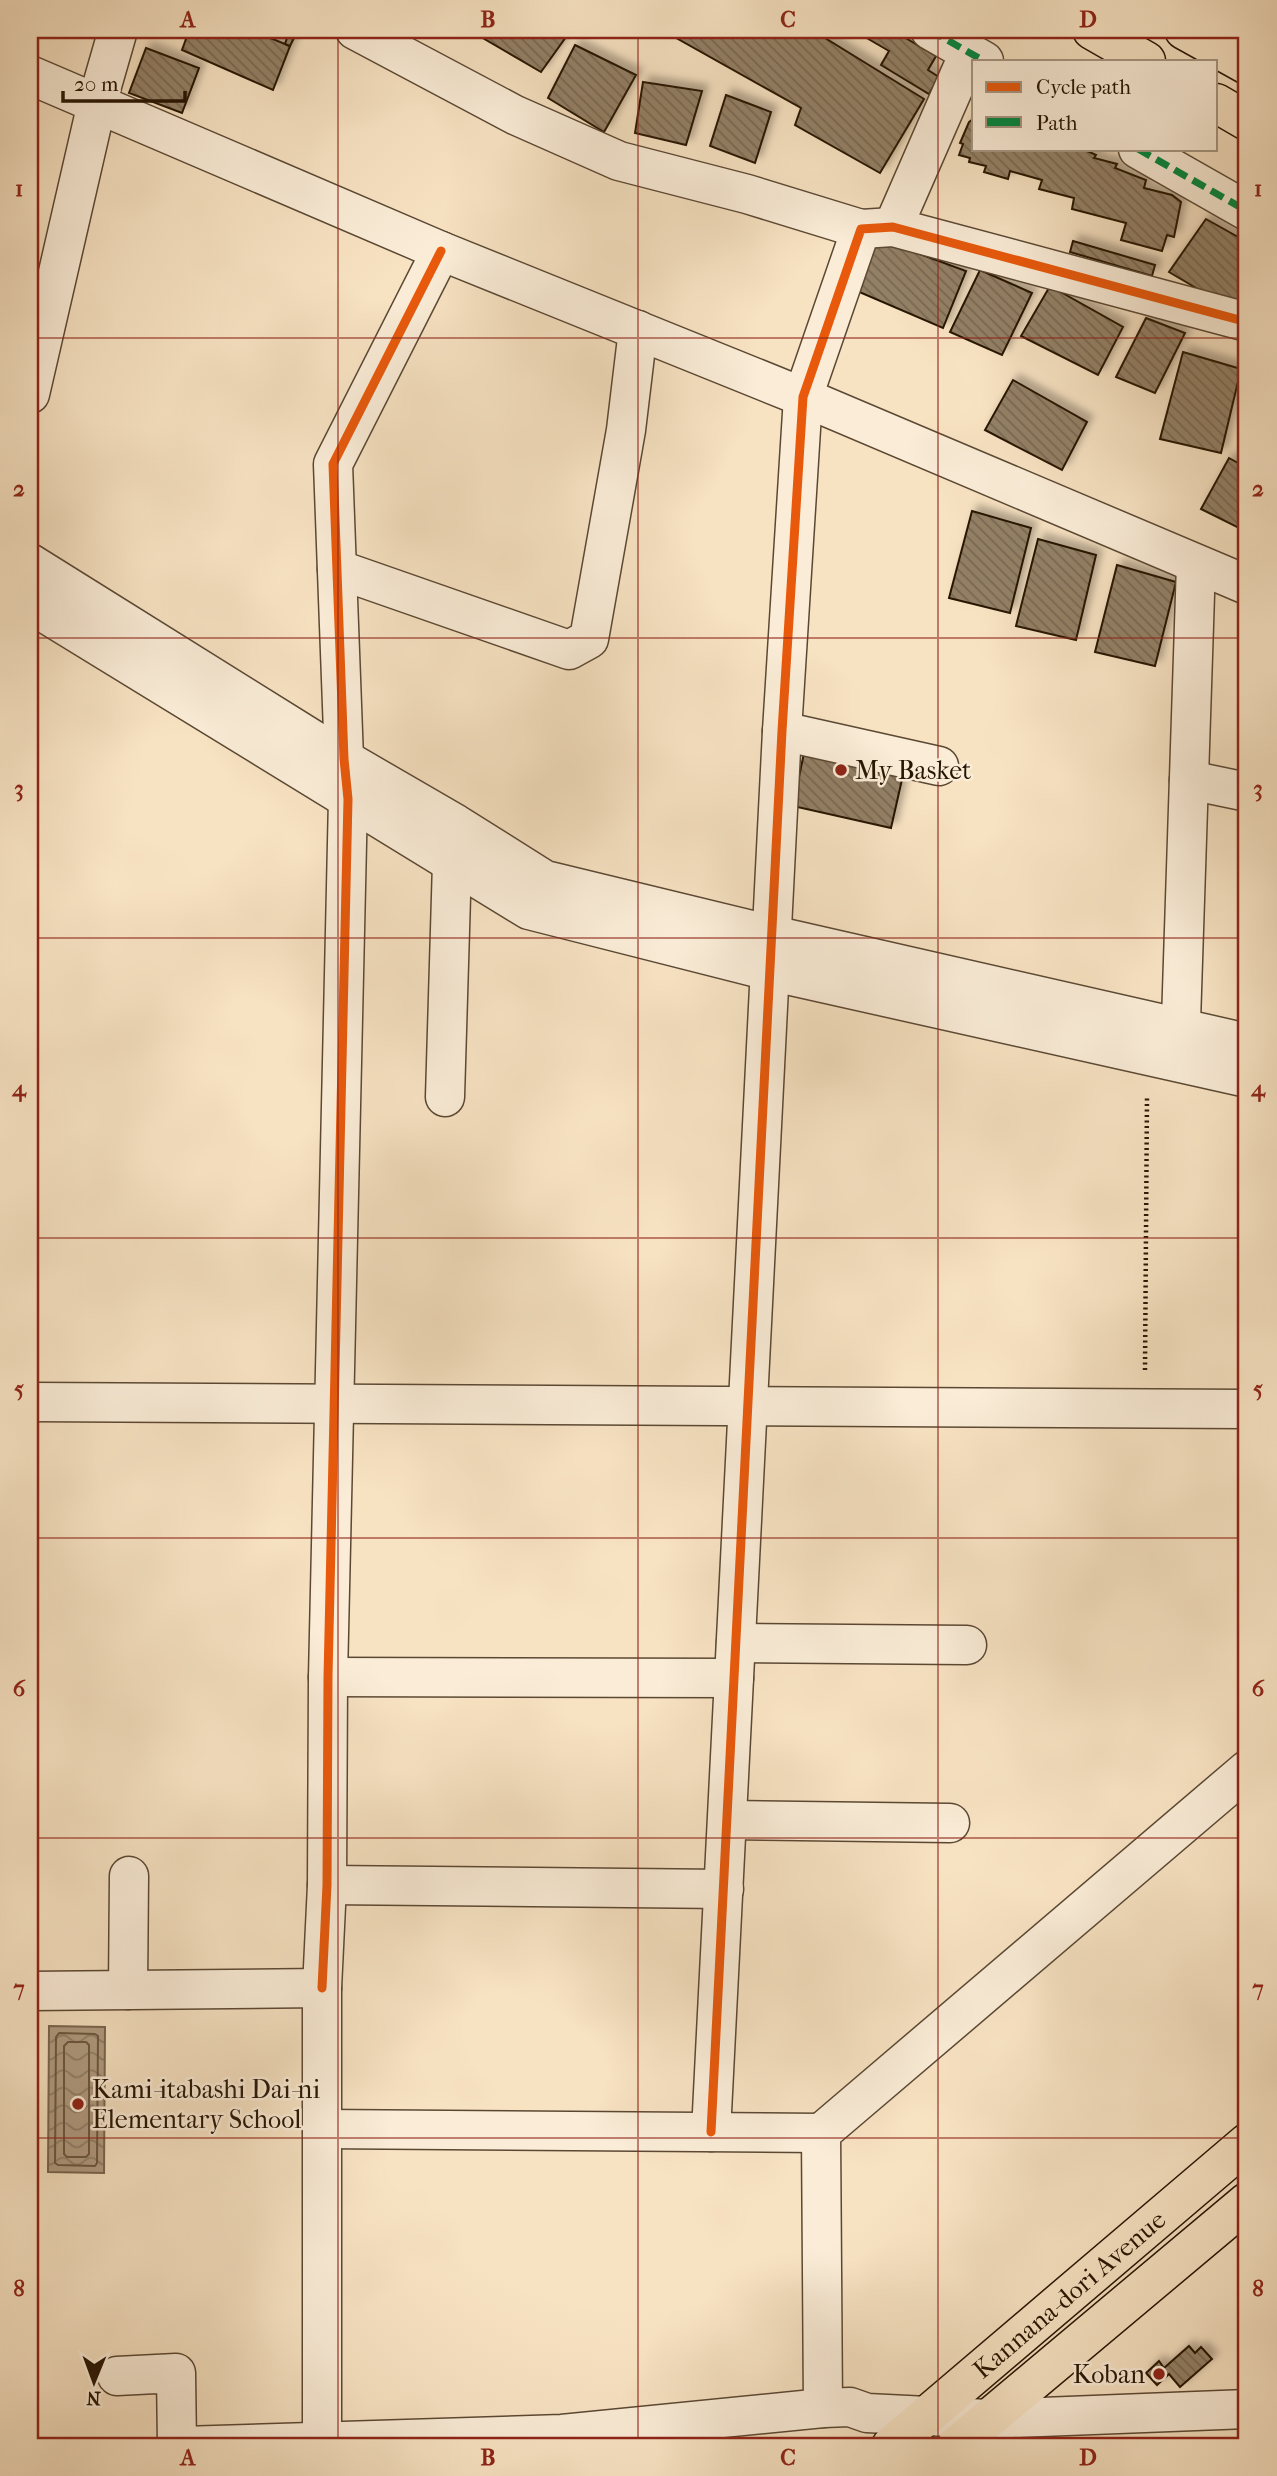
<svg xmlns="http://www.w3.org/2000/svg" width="1277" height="2476" viewBox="0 0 1277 2476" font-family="'IM FELL French Canon',serif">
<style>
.water{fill:url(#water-waves);stroke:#79664f;stroke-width:2}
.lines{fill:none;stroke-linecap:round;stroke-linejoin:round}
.shore{stroke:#6c5842;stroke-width:2}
.building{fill:url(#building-back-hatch);stroke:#271503;stroke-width:2;filter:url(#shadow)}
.minor-casing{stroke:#5b4833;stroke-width:41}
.major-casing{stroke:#271503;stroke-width:41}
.path{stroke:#271503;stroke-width:4.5;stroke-dasharray:2 3.5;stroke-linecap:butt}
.minor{stroke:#faecd7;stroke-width:38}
.major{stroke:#f7e2c2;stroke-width:38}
.quiet{stroke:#00873e;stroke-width:7;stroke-dasharray:14 7;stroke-linecap:butt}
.cycleway-casing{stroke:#faecd7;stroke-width:13}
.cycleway{stroke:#e8590c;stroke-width:9}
.grid{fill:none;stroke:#8f2418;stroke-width:2;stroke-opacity:0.55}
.poi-dot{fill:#8f2418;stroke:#faecd7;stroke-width:2.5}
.labels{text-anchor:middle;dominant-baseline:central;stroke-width:5;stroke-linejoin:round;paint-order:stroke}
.poi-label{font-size:26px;fill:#271503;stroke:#faecd7;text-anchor:start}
.street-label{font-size:26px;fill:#271503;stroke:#faecd7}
.neatline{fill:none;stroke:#8f2418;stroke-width:2.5}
.grid-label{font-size:23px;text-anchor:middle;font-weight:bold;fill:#8f2418}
</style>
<defs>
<pattern id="water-waves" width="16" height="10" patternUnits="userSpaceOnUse" patternTransform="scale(1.75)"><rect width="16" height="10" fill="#b09c81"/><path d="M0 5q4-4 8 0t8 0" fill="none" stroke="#8f7e67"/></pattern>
<pattern id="building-back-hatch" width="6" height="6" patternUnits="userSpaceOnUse" patternTransform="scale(1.75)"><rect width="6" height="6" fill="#938066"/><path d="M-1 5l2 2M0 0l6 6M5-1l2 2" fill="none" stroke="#786852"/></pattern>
<filter id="shadow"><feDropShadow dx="6" dy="-6" stdDeviation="3.5" flood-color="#0004"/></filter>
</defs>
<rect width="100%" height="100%" fill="#f7e2c2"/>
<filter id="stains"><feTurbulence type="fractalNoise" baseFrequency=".00286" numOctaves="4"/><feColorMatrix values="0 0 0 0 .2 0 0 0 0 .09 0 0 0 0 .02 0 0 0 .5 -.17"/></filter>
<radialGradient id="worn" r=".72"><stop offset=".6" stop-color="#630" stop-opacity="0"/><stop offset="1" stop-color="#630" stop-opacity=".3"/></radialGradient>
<polygon class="water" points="49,2026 105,2027 104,2173 48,2172"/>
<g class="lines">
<g class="shore">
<polygon points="59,2033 95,2034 98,2036 97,2163 95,2166 58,2165 55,2163 56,2037"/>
<polygon points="68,2042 86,2042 89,2045 89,2154 86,2157 67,2157 64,2154 64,2046"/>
</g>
</g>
<g class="building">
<polygon points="69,30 101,30 92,38"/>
<polygon points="175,30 251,30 290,46 273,90 182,50 186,39 174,32"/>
<polygon points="278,30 298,30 290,46 285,44 287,38 277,32"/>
<polygon points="421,30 436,30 432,36"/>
<polygon points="469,30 571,30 541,72"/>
<polygon points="662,30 812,30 924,99 880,173 795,125 801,108"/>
<polygon points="853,30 892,30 936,56 928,70 939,77 929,94 881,65 889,51"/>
<polygon points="575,45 636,75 604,132 548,98"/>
<polygon points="146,48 199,68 182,113 129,93"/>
<polygon points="643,82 702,91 686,145 635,133"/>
<polygon points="726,95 771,112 755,163 710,146"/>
<polygon points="974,118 974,149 1083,149 1096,155 1094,158 1117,164 1115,168 1146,180 1144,188 1172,195 1181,202 1174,237 1167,235 1162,251 1121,240 1126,223 1072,209 1074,198 1039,189 1042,180 1010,171 1008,179 984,172 986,166 969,162 970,158 959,155 963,144 960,143 969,122"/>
<polygon points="1206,219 1247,242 1247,306 1215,299 1169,272"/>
<polygon points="1073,241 1155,265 1152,276 1070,252"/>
<polygon points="873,246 898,246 966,271 943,328 850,288"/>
<polygon points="980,270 1032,293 1002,355 950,332"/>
<polygon points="1050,286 1123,327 1098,375 1021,336"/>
<polygon points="1146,318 1185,333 1155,393 1116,377"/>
<polygon points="1183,352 1241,369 1221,453 1160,439"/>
<polygon points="1013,380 1087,422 1062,470 985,430"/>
<polygon points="1229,458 1247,468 1247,532 1201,509"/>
<polygon points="972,511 1031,528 1010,613 949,598"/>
<polygon points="1038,539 1096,555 1076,640 1016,626"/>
<polygon points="1117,565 1176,582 1155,666 1095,652"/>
<polygon points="804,753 903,775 891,828 793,806"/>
<polygon points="1189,2346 1195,2353 1201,2347 1212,2359 1180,2387 1169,2374 1157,2385 1146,2373 1159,2361 1164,2368"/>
</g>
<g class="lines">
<g class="minor-casing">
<g id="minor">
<polyline points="355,30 515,115 619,161 747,194 861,229 893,227 1247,322"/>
<polyline points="930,30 984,61"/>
<polyline points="30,75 441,251 803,397 1247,585"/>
<polyline points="1138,149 1247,211"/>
<polyline points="893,227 969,53"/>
<polyline points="30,394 97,103 118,30"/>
<polyline points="30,563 344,759 456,824 545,880 772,935 1247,1043"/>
<polyline points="337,569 569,650 589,639 626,430 638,330"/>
<polyline points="30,604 529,910 769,971 1247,1078"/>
<polyline points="782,731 939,766"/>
<polyline points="1189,780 1247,792"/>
<polyline points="1180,1052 1196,564"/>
<polyline points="445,1097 452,863"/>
<polyline points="30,1402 1247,1409"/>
<polyline points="736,1643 967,1645"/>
<polyline points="328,1677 734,1678"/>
<polyline points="728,1820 950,1823"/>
<polyline points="327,1885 724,1889"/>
<polyline points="322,1988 327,1885 328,1677 348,799 344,759 333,464 441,251"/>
<polyline points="128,1990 129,1876"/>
<polyline points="30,1991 322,1988 322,2446"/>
<polyline points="322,2129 821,2133"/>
<polyline points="711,2132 782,731 803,397 861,229"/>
<polyline points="117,2376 176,2373 177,2446"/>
<polyline points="823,2408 821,2133 1247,1770"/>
<polyline points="182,2446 562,2434 823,2408 850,2407 867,2413 988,2419 1247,2409"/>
</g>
</g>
<g class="major-casing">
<g id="major">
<polyline points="1092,30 1146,61"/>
<polyline points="1184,30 1247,65"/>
<polyline points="1216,103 1247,121"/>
<path id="s1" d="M891,2446L1247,2143"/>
<polyline points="956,2446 1247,2202"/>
</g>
</g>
<polyline class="path" points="1145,1370 1147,1095"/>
<use href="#minor" class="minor"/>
<use href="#major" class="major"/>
<g class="quiet">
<polyline points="930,30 984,61"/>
<polyline points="1138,149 1247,211"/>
</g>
<g class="cycleway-casing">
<g id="cycleway">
<polyline points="322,1988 327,1885 328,1677 348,799 344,759 333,464 441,251"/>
<polyline points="711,2132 782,731 803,397 861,229 893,227 1247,322"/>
</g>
</g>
<use href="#cycleway" class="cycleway"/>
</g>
<path class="grid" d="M338,30V2446M638,30V2446M938,30V2446M30,338H1247M30,638H1247M30,938H1247M30,1238H1247M30,1538H1247M30,1838H1247M30,2138H1247"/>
<g class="poi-dot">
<circle cx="841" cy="770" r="7"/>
<circle cx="78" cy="2104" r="7"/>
<circle cx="1159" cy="2374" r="7"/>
</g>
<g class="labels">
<g class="poi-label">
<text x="855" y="770">My Basket</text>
<text x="92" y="2089">Kami-itabashi Dai-ni<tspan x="92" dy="30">Elementary School</tspan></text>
<text x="1145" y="2374" text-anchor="end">Koban</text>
</g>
<g class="street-label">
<text stroke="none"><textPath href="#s1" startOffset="234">Kannana-dori Avenue</textPath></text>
</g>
</g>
<rect width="1277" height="2476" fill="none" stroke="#f7e2c2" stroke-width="77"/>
<rect x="972" y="60" width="245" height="91" fill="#faecd7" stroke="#a69682" stroke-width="2"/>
<rect x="986" y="82" width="35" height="10" fill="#e8590c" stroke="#a69682" stroke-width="2"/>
<text x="1036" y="94" font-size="21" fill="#271503">Cycle path</text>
<rect x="986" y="117" width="35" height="10" fill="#00873e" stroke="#a69682" stroke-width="2"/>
<text x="1036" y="130" font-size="21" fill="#271503">Path</text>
<g transform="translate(94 2382) rotate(181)" stroke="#faecd7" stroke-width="5" paint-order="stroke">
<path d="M0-5L12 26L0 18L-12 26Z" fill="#271503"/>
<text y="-10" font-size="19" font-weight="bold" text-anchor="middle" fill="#271503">N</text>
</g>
<path d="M63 91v10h122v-10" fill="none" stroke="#271503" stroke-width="3.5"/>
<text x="74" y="91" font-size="21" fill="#271503" stroke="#faecd7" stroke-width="5" paint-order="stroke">20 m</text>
<rect x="38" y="38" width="1200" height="2400" class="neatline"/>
<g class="grid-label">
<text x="188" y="27">A</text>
<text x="488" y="27">B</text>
<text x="788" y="27">C</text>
<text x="1088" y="27">D</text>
<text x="19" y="196">1</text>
<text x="1258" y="196">1</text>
<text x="19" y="496">2</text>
<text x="1258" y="496">2</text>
<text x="19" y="796">3</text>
<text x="1258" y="796">3</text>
<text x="19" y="1096">4</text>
<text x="1258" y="1096">4</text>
<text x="19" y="1396">5</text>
<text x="1258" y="1396">5</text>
<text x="19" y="1696">6</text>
<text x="1258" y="1696">6</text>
<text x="19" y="1996">7</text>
<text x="1258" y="1996">7</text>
<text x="19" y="2296">8</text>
<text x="1258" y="2296">8</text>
<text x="188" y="2465">A</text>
<text x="488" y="2465">B</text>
<text x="788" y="2465">C</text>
<text x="1088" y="2465">D</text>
</g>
<rect width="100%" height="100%" filter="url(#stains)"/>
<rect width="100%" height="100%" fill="url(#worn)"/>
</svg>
